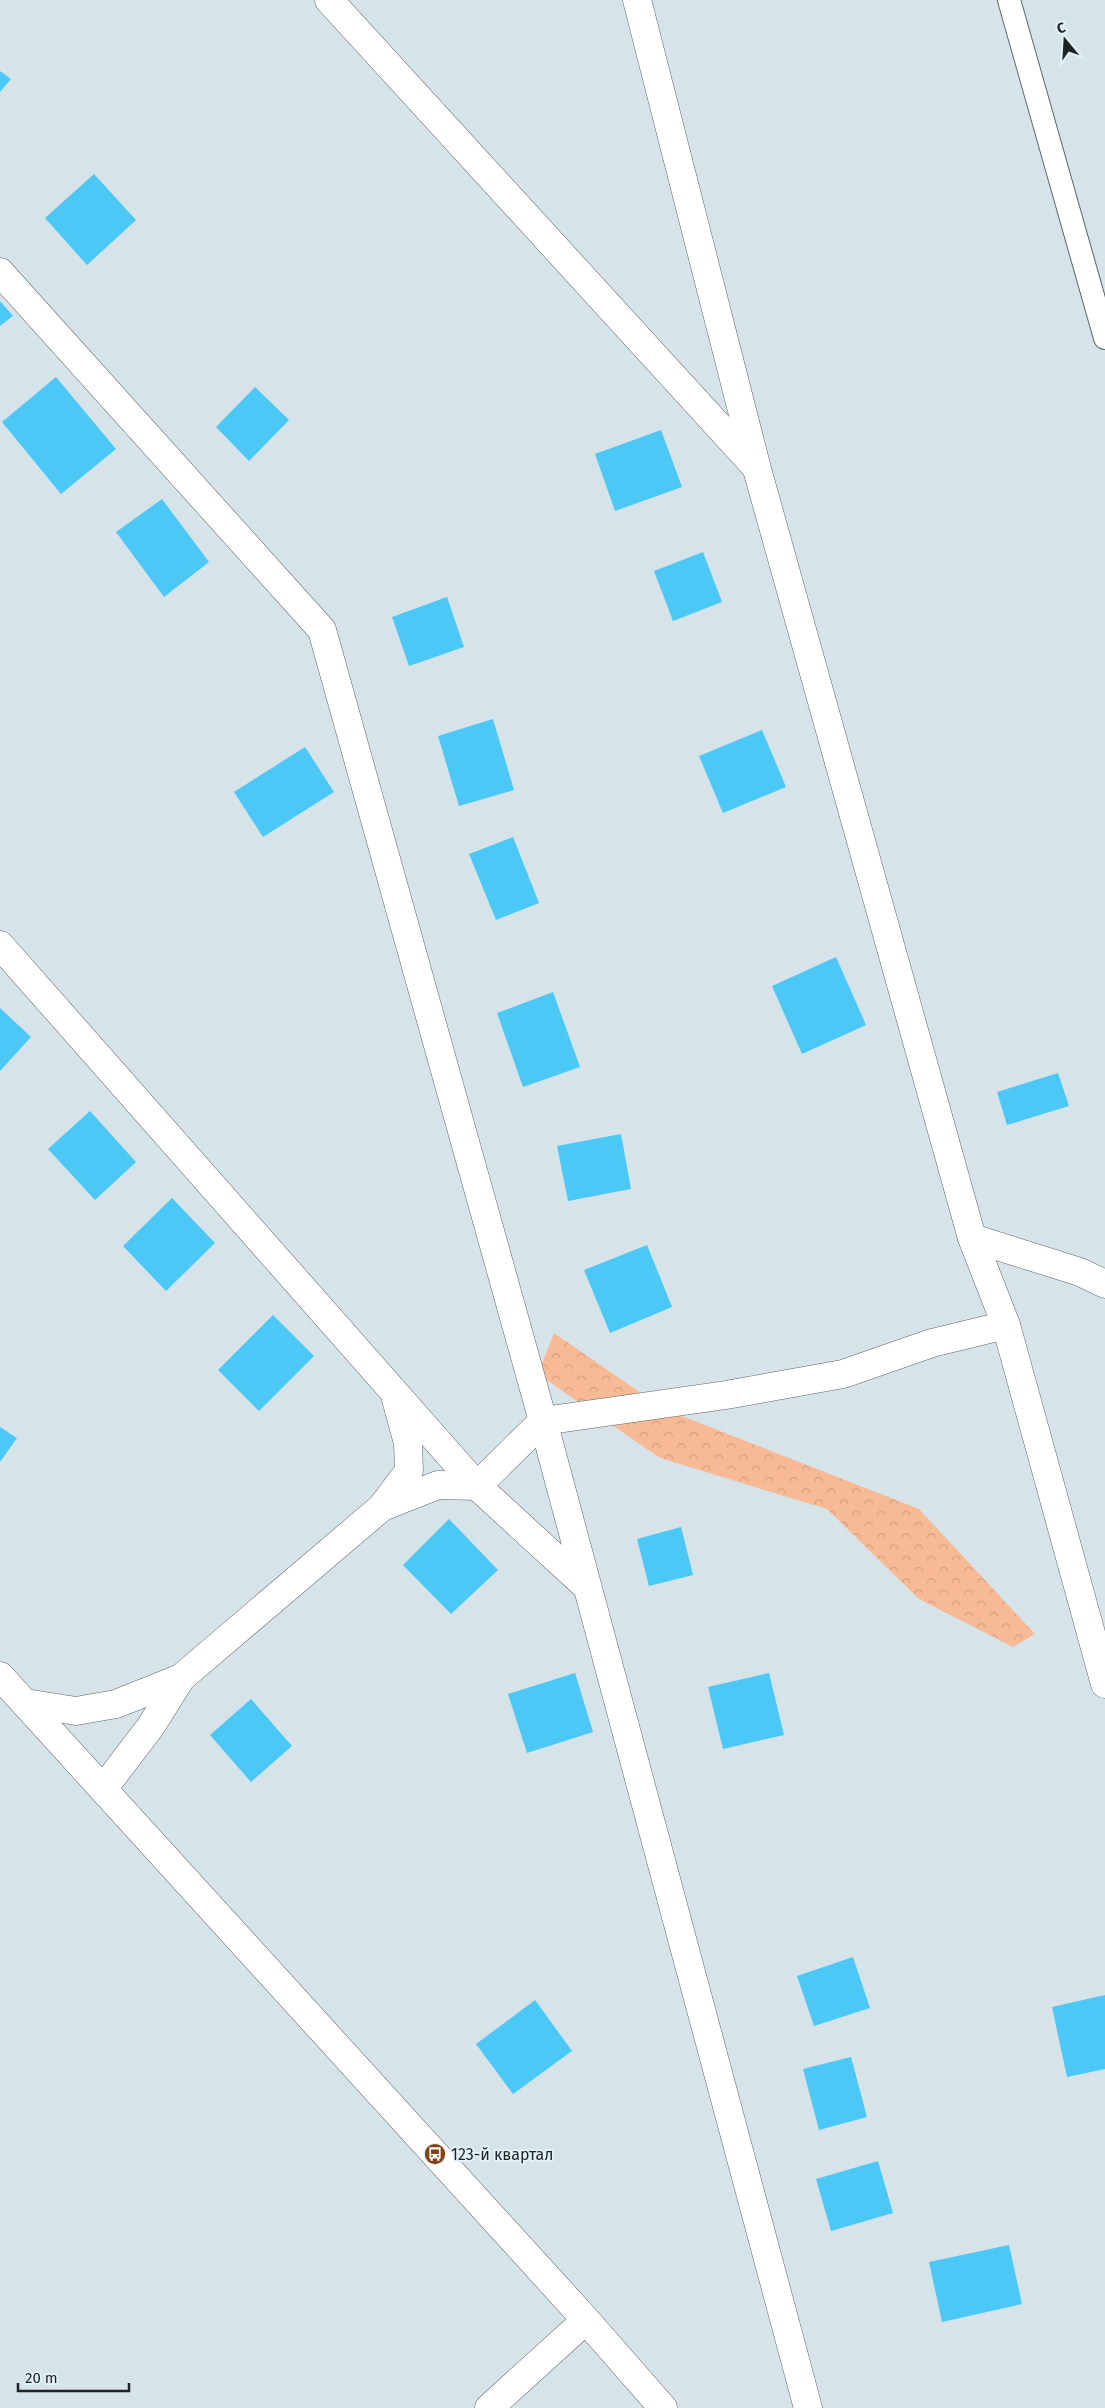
<svg xmlns="http://www.w3.org/2000/svg" width="1105" height="2408" viewBox="0 0 1105 2408" font-family="'Fira Sans',sans-serif">
<style>
.forest{fill:url(#forest-crowns)}
.building{fill:#4cc8f7}
.lines{fill:none;stroke-linecap:round;stroke-linejoin:round}
.service-casing{stroke:#5b676c;stroke-width:24}
.minor-casing{stroke:#5b676c;stroke-width:29}
.tertiary-casing{stroke:#5b676c;stroke-width:29}
.service{stroke:#fff;stroke-width:22}
.minor{stroke:#fff;stroke-width:28}
.tertiary{stroke:#fff;stroke-width:28}
.labels{text-anchor:middle;dominant-baseline:central;stroke-width:4;stroke-linejoin:round;paint-order:stroke}
.poi-label{font-size:16px;fill:#1e2325;stroke:#e3f0f6;text-anchor:start}
</style>
<defs>
<pattern id="forest-crowns" width="20" height="18" patternUnits="userSpaceOnUse" patternTransform="scale(1.25)"><rect width="20" height="18" fill="#f8b995"/><path d="M2 6a3 3 0 1 1 6 0M12 15a3 3 0 1 1 6 0" fill="none" stroke="#d49f80"/></pattern>
</defs>
<rect width="100%" height="100%" fill="#d6e3e9"/>
<polygon class="forest" points="554,1333 664,1409 919,1509 1035,1634 1013,1647 919,1599 827,1509 660,1458 538,1374"/>
<g class="building">
<polygon points="0,71 11,79 0,92"/>
<polygon points="94,174 136,220 87,265 45,218"/>
<polygon points="0,301 13,316 0,326"/>
<polygon points="56,377 116,449 61,494 2,422"/>
<polygon points="255,387 289,420 249,461 216,427"/>
<polygon points="661,430 682,487 615,511 595,454"/>
<polygon points="162,499 209,562 164,597 116,532"/>
<polygon points="703,552 722,602 673,621 654,571"/>
<polygon points="447,597 464,647 409,666 392,617"/>
<polygon points="493,719 514,790 459,806 438,736"/>
<polygon points="762,730 786,787 723,813 699,756"/>
<polygon points="305,747 334,792 263,837 234,792"/>
<polygon points="513,837 539,903 496,920 469,854"/>
<polygon points="836,957 866,1025 802,1054 772,986"/>
<polygon points="553,992 580,1067 523,1087 497,1013"/>
<polygon points="0,1008 31,1037 0,1071"/>
<polygon points="1058,1073 1069,1106 1007,1125 997,1092"/>
<polygon points="90,1111 136,1162 95,1200 48,1149"/>
<polygon points="621,1134 631,1189 568,1201 557,1146"/>
<polygon points="172,1198 215,1243 166,1291 123,1246"/>
<polygon points="647,1245 672,1307 610,1333 584,1270"/>
<polygon points="273,1315 314,1356 259,1411 218,1370"/>
<polygon points="0,1427 17,1438 0,1462"/>
<polygon points="449,1519 498,1570 451,1614 403,1565"/>
<polygon points="681,1527 693,1575 649,1586 637,1539"/>
<polygon points="575,1673 593,1732 527,1753 508,1694"/>
<polygon points="769,1673 784,1735 723,1749 708,1687"/>
<polygon points="251,1699 292,1746 251,1782 210,1735"/>
<polygon points="853,1957 870,2008 814,2026 797,1976"/>
<polygon points="1105,1995 1105,2069 1067,2077 1052,2007"/>
<polygon points="535,2000 572,2051 513,2094 476,2044"/>
<polygon points="851,2057 867,2117 819,2130 803,2069"/>
<polygon points="878,2161 893,2213 831,2231 816,2179"/>
<polygon points="1009,2245 1022,2304 942,2322 929,2262"/>
</g>
<g class="lines">
<g class="service-casing">
<polyline id="service" points="1009,0 1105,338"/>
</g>
<g class="minor-casing">
<g id="minor">
<polyline points="329,0 755,466"/>
<polyline points="637,0 757,469 972,1238 1006,1325 1105,1684"/>
<polyline points="0,272 322,630 543,1421 808,2408"/>
<polyline points="0,945 477,1486 586,1586"/>
<polyline points="972,1238 1080,1272 1105,1284"/>
<polyline points="382,1507 438,1485 477,1486 543,1421 726,1395 843,1374 932,1343 1006,1325"/>
<polyline points="25,1703 76,1711 116,1704 181,1678"/>
<polyline points="103,1789 151,1726 181,1678 382,1507 409,1471 408,1443 396,1399"/>
<polyline points="489,2408 586,2320"/>
</g>
</g>
<g class="tertiary-casing">
<polyline id="tertiary" points="0,1676 586,2320 663,2408"/>
</g>
<use href="#service" class="service"/>
<use href="#minor" class="minor"/>
<use href="#tertiary" class="tertiary"/>
</g>
<defs>
<g id="bus-disc" transform="scale(1.125)"><circle r="9.5" fill="#844111" stroke="#e3f0f6"/><path d="M-5-6H5V4H4V6H2V4H-2V6H-4V4H-5ZM-3.5-4V0h7V-4ZM-3.5 1.2v1.5H-2V1.2ZM2 1.2v1.5H3.5V1.2Z" fill="#fff"/></g>
</defs>
<g fill-rule="evenodd">
<use href="#bus-disc" x="435" y="2154"/>
</g>
<g class="labels">
<g class="poi-label">
<text x="451" y="2154">123-й квартал</text>
</g>
</g>
<g transform="translate(1065 40) rotate(342)" stroke="#e3f0f6" stroke-width="4" paint-order="stroke">
<path d="M0-4L9 19L0 12L-9 19Z" fill="#1e2325"/>
<text y="-8" font-size="14" font-weight="bold" text-anchor="middle" fill="#1e2325">С</text>
</g>
<path d="M18 2383v8h111v-8" fill="none" stroke="#1e2325" stroke-width="2.5"/>
<text x="25" y="2383" font-size="15" fill="#1e2325" stroke="#e3f0f6" stroke-width="4" paint-order="stroke">20 m</text>
</svg>
